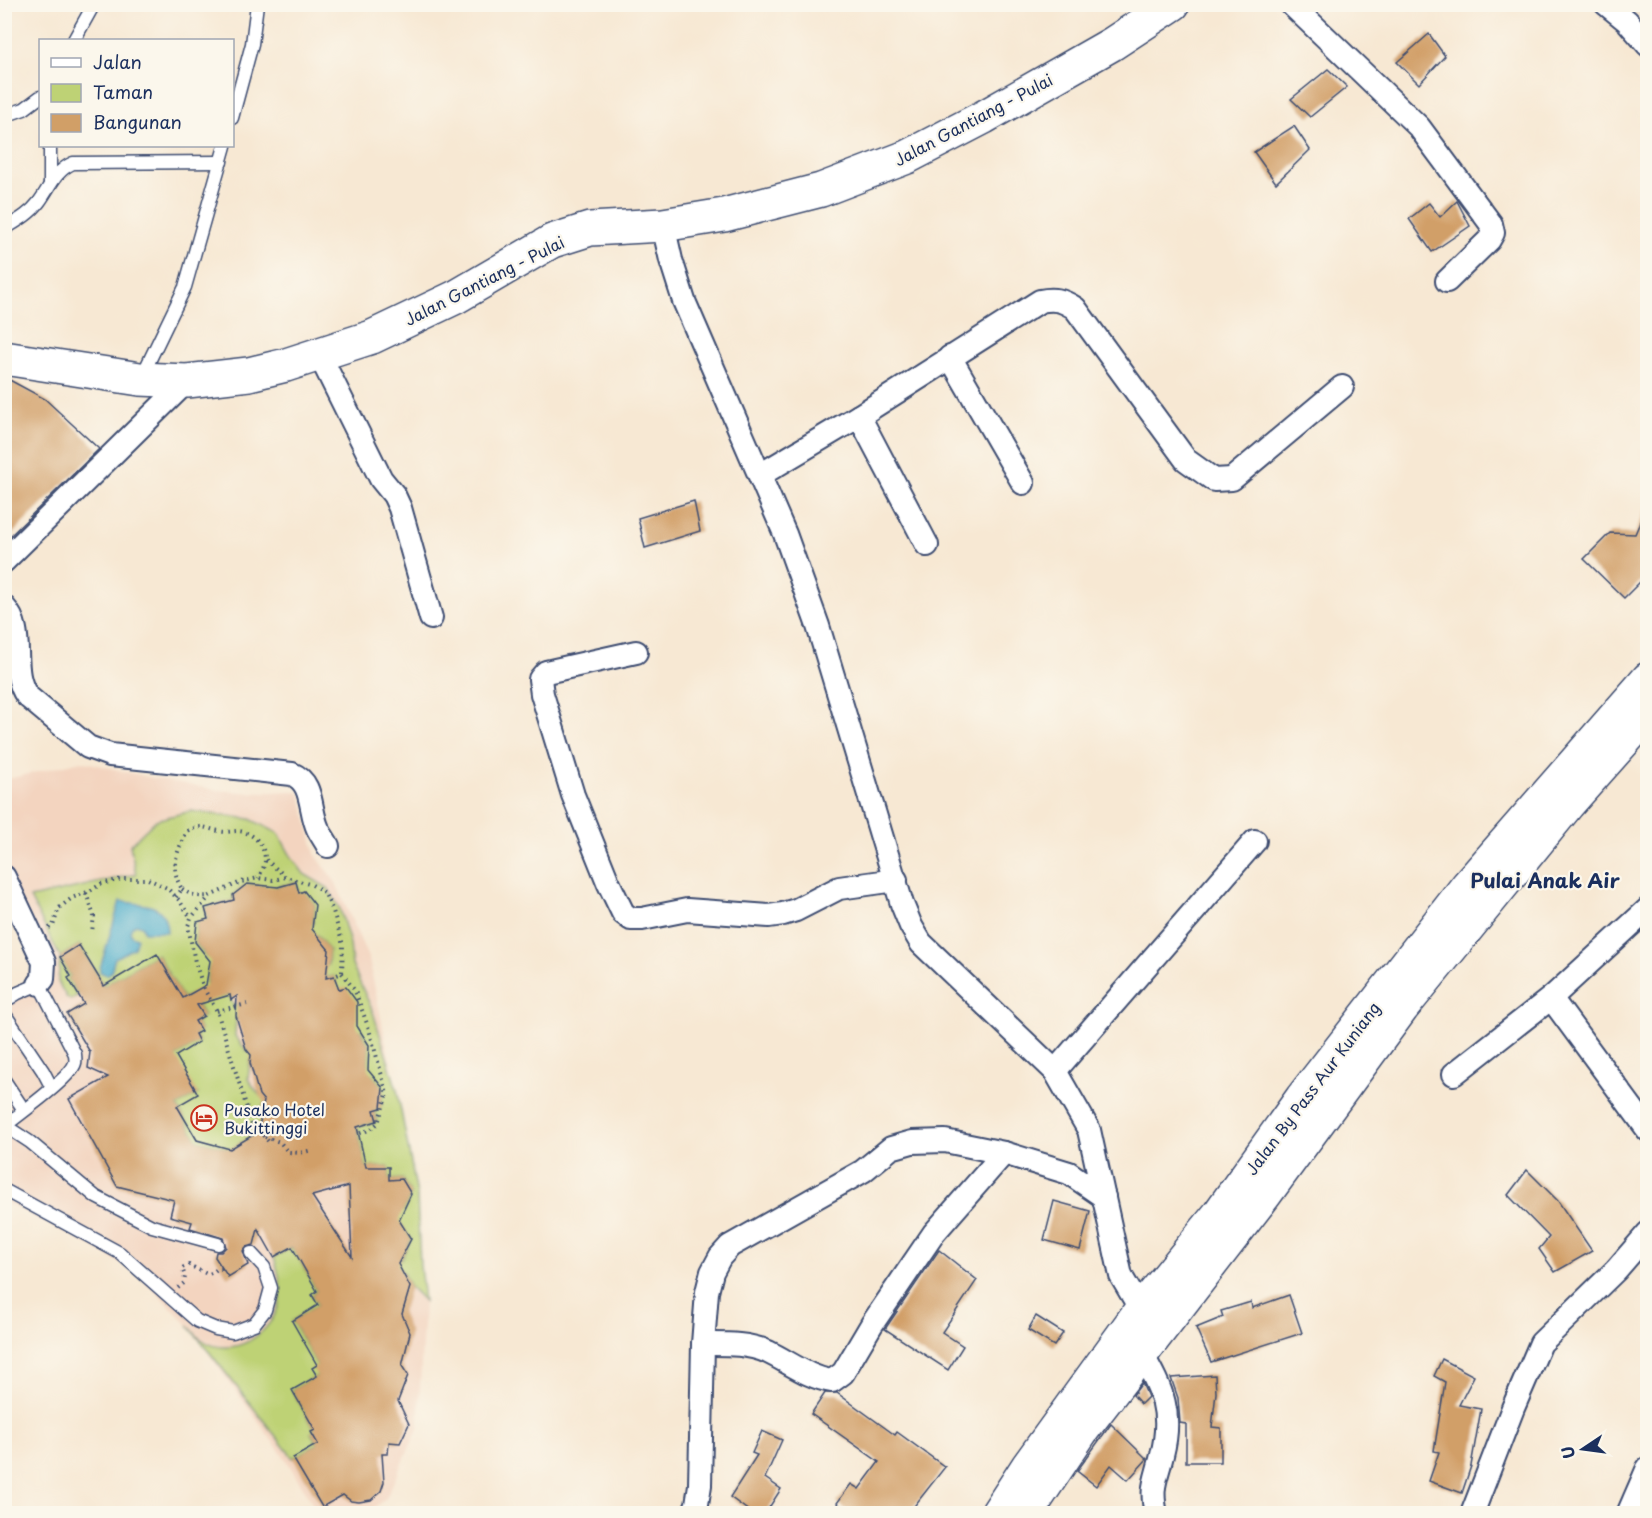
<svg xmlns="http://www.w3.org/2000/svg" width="1652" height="1518" viewBox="0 0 1652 1518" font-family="'Playpen Sans',sans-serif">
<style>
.built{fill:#f3d4bf}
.green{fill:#bed275;stroke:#6c806a;stroke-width:1.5}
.water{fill:#4aabc9;stroke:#326d94;stroke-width:1.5}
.building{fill:#d19f67;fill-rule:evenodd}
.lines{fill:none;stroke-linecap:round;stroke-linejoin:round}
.lane-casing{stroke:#3c4b70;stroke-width:15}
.street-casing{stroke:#3c4b70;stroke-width:26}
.secondary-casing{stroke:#3c4b70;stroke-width:36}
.highway-casing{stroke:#3c4b70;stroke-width:36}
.path{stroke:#3c4b70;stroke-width:4;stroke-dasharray:1.5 4.5;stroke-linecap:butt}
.lane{stroke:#fff;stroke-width:12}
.street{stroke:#fff;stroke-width:22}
.secondary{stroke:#fff;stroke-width:33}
.highway{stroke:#fff;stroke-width:33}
.labels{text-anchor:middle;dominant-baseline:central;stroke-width:4.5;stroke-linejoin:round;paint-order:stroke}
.street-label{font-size:16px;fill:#1b2f5e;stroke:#fbf7ec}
.poi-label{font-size:16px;fill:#1b2f5e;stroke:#fbf7ec;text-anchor:start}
.quarter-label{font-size:20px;font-weight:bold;fill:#1b2f5e;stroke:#fbf7ec}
</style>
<rect width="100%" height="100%" fill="#fbf7ec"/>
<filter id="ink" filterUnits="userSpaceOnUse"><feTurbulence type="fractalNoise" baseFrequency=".0167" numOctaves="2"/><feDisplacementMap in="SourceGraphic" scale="12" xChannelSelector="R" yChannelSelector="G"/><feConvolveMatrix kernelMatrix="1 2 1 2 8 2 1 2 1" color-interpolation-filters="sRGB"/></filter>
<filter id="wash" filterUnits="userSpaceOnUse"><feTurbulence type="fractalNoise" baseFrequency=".008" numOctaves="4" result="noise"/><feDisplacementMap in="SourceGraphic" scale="24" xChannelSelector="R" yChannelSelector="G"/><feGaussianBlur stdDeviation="1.35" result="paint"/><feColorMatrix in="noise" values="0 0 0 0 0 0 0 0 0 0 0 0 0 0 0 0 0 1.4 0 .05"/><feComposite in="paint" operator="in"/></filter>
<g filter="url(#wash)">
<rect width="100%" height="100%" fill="#f7e8d3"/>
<polygon class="built" points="81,761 153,778 217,790 252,793 293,791 300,793 315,854 336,883 369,960 417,1194 420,1265 424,1301 418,1429 386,1498 367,1513 325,1513 316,1509 287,1461 188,1325 138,1273 89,1245 5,1202 5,995 40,974 38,967 5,909 5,780"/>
<g class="green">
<polygon points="191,811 250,819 278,833 291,856 304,874 328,888 340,909 350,944 352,965 373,1012 397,1090 417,1194 420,1265 424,1301 410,1287 402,1271 389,1271 389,1259 401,1259 411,1239 401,1224 391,1224 390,1212 403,1211 411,1194 402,1179 389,1180 389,1167 366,1167 357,1127 377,1121 374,1110 381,1107 383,1088 372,1075 365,1077 363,1065 368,1064 369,1045 360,1030 352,1032 334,976 324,978 321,967 328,965 329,950 317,935 309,937 305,925 313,923 315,905 304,892 299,893 296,882 267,889 266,886 247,884 233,895 234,900 205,908 208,919 197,922 195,942 206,957 217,953 220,963 209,967 206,983 218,998 230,995 233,1005 247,1001 250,1013 236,1018 235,1036 247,1051 258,1047 261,1058 250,1061 248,1079 259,1095 274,1102 263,1105 260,1124 272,1139 252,1136 237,1145 238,1151 197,1140 177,1106 198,1094 154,1069 199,1042 195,1034 201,1031 195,1021 204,1016 191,994 183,998 157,954 104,986 79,945 60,957 71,976 68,978 78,995 71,1000 67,998 58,982 60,957 30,898 136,874 130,845 156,820"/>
<path d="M292,1247L317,1291L312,1295L318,1305L292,1321L317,1365V1376L292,1390L315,1430L311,1433L318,1444L293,1458L188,1325C192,1330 196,1336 201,1339C232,1362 274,1333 280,1299C282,1285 278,1271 274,1257Z"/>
</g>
<path class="water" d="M120,901C141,906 166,899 167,932H144L142,926L136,924L132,927L130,932L132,936L137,938L134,948L115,958L111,972L107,975L100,972V968Z"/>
<g id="blocks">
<g class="building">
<polygon points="1429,34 1445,56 1419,84 1397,62"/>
<polygon points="1328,69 1347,87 1310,117 1291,99"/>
<polygon points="1294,126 1310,150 1276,183 1254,152"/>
<polygon points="1457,201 1470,226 1432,252 1409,219 1429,203 1440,217"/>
<polygon points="4,377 45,399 99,449 8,538 4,535"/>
<polygon points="694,501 700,531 645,548 638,518"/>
<polygon points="1647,506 1647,575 1624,598 1584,559 1610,533 1635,534"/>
<path d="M296,882L299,893L304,891L315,905L312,929L329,950L326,978L334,976L339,989L346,987L357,1002V1026L369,1045L368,1070L383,1088L381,1108L374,1110L377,1121L357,1127L366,1167H389V1180L402,1179L411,1194L399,1220L411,1239L398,1264L410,1287L402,1314L410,1333L402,1366L408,1375L398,1401L409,1424L400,1443L389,1442L388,1454H382L384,1482L381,1491L371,1500L359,1502L351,1501L343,1495L322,1507L293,1458L318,1444L311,1432L315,1430L292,1390L317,1376L312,1368L317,1365L292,1321L318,1305L312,1295L317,1291L292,1247L274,1257L258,1229L254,1245L246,1247L243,1251L248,1265L228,1277L215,1257L216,1252H221L226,1247L223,1238L190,1228L192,1222L170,1216L174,1200L117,1186L69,1099L108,1077L88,1068L90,1052L67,1014L84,1004L68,978L71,976L60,957L79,945L104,986L157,954L183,998L206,985L210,961L195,942L197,922L208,919L205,908L234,900L233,895L247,884L278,887ZM230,995L231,1000L237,996L236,1016L246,1049L251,1055L250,1063L259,1095L264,1101L258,1132L230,1149L197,1140L177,1106L198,1094L176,1056L199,1042L195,1034L201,1031L195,1021L204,1016L197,1005ZM349,1186L352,1257L312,1196Z"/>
<polygon points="1527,1170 1558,1201 1592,1251 1555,1272 1539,1249 1549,1237 1508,1195"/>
<polygon points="1054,1201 1090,1211 1080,1250 1044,1240"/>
<polygon points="939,1250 977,1280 942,1332 963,1346 948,1370 885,1329"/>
<polygon points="1289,1295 1302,1333 1211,1362 1196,1328 1223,1317 1221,1311 1251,1302 1252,1308"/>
<polygon points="1036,1316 1063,1333 1054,1346 1028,1330"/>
<polygon points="1442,1359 1474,1376 1459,1405 1481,1409 1471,1466 1462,1493 1429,1481 1439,1452 1434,1451 1445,1382 1434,1376"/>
<polygon points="1215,1375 1216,1393 1212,1427 1221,1428 1221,1462 1186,1462 1186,1424 1180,1423 1178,1398 1171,1378"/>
<polygon points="1142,1383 1148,1397 1141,1404 1133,1395"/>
<polygon points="825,1393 837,1393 895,1435 897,1432 945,1467 908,1514 851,1514 837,1503 851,1484 859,1489 879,1462 811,1414"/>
<polygon points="1111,1424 1147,1459 1128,1480 1111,1465 1096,1486 1077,1471"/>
<polygon points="762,1431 782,1440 765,1478 781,1489 765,1514 753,1514 730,1497 757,1455 752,1453"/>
</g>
</g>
</g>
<g filter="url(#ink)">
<use href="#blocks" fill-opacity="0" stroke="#3c4b70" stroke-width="1.5"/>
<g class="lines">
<g class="lane-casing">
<g id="lane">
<polyline points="74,40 94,4"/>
<polyline points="4,116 24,109 40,97"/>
<polyline points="232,118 252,44 257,4"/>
<polyline points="50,146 50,184"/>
<path d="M4,229C17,221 30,214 39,202C50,187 55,171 73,163L221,162"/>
<polyline points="141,378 185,287 225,146"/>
<path d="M4,1002L18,993L39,984L75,1054C75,1056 76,1061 75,1063C71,1078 19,1114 5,1126"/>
<polyline points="4,1013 43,1071 52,1088"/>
<polyline points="4,1080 24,1110"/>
<polyline points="4,1125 30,1142 96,1197 152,1226 218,1244"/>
<polyline points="4,1190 120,1253 197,1321 216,1329 233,1332 254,1324 265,1310 271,1288 264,1267 251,1253"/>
</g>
</g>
<g class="street-casing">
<g id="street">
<polyline points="1291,4 1419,127 1491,224 1493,233 1489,240 1447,281"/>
<polyline points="1606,4 1627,21 1648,45"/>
<polyline points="663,225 671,260 684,301 785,534 818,626 902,904 911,926 921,943 1055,1071 1089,1130 1121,1276 1141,1310"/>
<polyline points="319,354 381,479 394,495 400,508 431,618"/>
<polyline points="950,357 1023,483"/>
<polyline points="859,416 927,545"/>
<path d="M760,475L859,416L1040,301C1055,298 1062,300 1075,308L1186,460L1214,480L1232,479L1342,387"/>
<polyline points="4,561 187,381"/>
<path d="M4,607C27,632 8,669 27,696L88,747L110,755L292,774C314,783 309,810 318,829C321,835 325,840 328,846"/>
<polyline points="636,652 546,672 540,679 542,694 573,795 608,882 623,913 631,919 642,919 687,910 769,916 783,914 796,910 839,888 896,880"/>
<polyline points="4,877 44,962 43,979 39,984"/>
<polyline points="1551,998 1648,1130"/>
<polyline points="1055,1071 1255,841"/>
<polyline points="1454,1074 1551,998 1648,909"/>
<path d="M703,1344C725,1344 747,1343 768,1352C789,1362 809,1378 832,1381L843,1373L872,1324L934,1233L1004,1153"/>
<path d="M1142,1354C1162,1390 1173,1412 1162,1455C1156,1481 1150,1486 1156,1514"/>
<polyline points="693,1514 697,1504 700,1485 703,1344 707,1292 712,1272 720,1257 730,1246 863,1171 891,1148 912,1142 945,1141 1004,1153 1069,1173 1104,1197"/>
<polyline points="1472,1514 1513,1408 1541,1343 1616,1270 1648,1233"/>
<polyline points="1628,1514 1648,1468"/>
</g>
</g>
<g class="secondary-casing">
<polyline id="secondary" points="4,358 140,379 187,381 249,374 286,365 372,337 456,297 552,241 590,229 663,225 724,215 821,190 907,157 984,117 1112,44 1173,4"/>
</g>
<g class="highway-casing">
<g id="highway">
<polyline points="997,1514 1028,1466 1141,1310 1219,1214 1302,1098 1468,885 1648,679"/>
<polyline points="1026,1514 1081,1432 1263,1197 1402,1008 1568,804 1648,714"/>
</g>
</g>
<g class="path">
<polyline points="266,860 285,876"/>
<path d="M182,889C192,896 199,897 210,896"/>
<polyline points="86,893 94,916 92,932"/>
<path d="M176,897L182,889C169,868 177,852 187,831C204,824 203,828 219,831C225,833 232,831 238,831C253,832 265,845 265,860C265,866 261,873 258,878"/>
<polyline points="49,928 53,926 59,908 72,898 90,891 101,884 122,879 148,879 167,888 179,900 191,918"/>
<polyline points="342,973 355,991 369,1029 387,1094 378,1123 371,1129 358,1134"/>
<polyline points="217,1011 247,1004"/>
<polyline points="265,1137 280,1142 288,1152 300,1153 312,1150"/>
<polyline points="268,1141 261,1133 253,1128 217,1011 204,989 195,962 188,926 191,918 210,896 241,882 258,878 273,880 286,877 312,885 324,892 333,911 343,945 342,973 334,976"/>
<polyline points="178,1288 184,1283 185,1276 182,1268 189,1265 207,1274 212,1273 217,1269 223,1269"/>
</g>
<use href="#lane" class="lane"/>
<use href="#street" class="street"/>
<use href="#secondary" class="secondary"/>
<use href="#highway" class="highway"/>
</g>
</g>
<defs>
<g id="hotel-ring" transform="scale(1.35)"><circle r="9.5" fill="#fbf7ec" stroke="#c8321e" stroke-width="1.5"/><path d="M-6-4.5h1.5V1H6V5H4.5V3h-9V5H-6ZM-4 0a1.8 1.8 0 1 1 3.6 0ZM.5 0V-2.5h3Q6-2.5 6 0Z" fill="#c8321e"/></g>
</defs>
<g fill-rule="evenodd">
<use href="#hotel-ring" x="204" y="1118"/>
</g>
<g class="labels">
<g class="street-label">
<text transform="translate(973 119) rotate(-28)">Jalan Gantiang - Pulai</text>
<text transform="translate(484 280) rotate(-27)">Jalan Gantiang - Pulai</text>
<text transform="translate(1312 1088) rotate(-53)">Jalan By Pass Aur Kuniang</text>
</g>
<g class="poi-label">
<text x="224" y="1109">Pusako Hotel<tspan x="224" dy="18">Bukittinggi</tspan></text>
</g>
<g class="quarter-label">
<text x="1545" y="880">Pulai Anak Air</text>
</g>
</g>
<rect width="1652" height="1518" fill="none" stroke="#fbf7ec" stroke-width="24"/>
<rect x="39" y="39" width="195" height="108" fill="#fbf7ec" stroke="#a1a7b3" stroke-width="1.5"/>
<rect x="51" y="58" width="30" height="9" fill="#ffffff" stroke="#a1a7b3" stroke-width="1.5"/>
<text x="93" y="69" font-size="18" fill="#1b2f5e">Jalan</text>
<rect x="51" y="84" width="30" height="18" fill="#bed275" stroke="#a1a7b3" stroke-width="1.5"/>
<text x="93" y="99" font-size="18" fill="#1b2f5e">Taman</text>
<rect x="51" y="114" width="30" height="18" fill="#d19f67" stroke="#a1a7b3" stroke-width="1.5"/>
<text x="93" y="129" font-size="18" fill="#1b2f5e">Bangunan</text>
<g transform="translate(1583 1449) rotate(257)" stroke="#fbf7ec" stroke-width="4.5" paint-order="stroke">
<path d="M0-4.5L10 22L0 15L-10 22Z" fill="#1b2f5e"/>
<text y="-9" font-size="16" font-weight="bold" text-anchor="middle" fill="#1b2f5e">U</text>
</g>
</svg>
